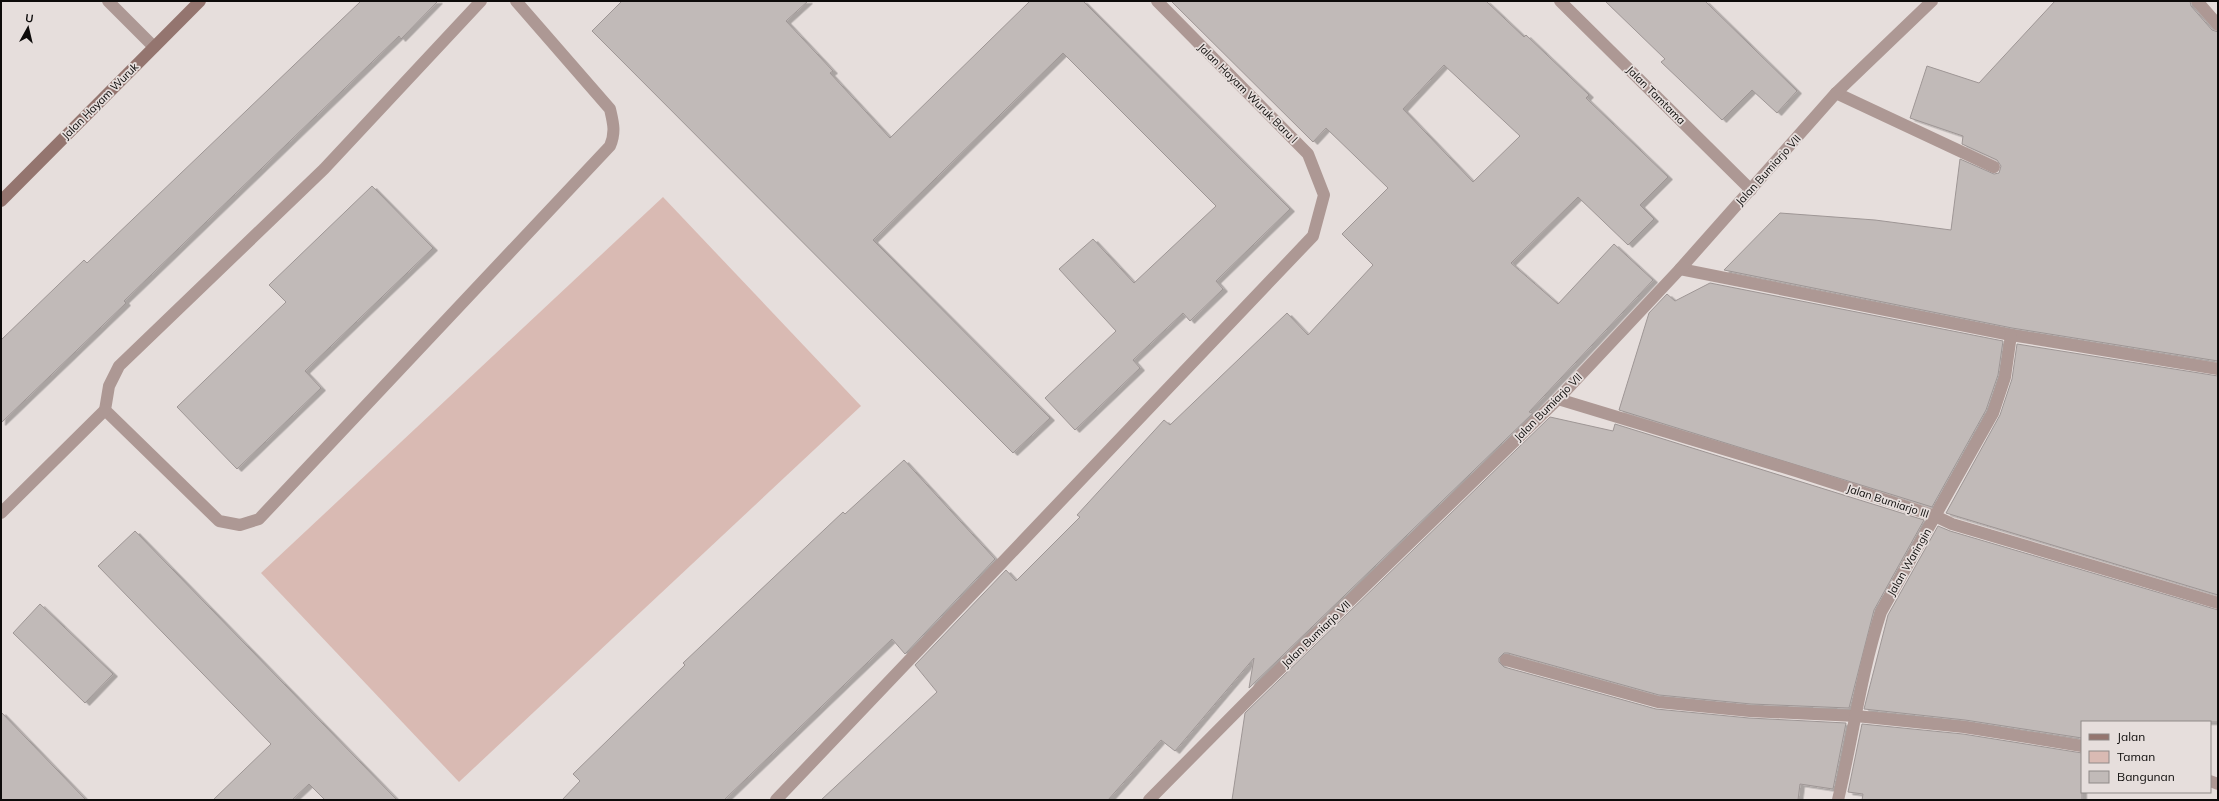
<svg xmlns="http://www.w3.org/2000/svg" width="2219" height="801" viewBox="0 0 2219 801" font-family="Mulish,sans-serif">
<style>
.green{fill:#d9bab3}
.building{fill:#c1bab8;stroke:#9e9695;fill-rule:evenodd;filter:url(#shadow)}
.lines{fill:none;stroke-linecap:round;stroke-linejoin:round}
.lane{stroke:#ad9894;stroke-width:12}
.street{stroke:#ad9894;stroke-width:12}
.secondary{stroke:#94756f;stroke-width:12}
.labels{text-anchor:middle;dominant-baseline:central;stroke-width:3.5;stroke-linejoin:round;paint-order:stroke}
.street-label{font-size:11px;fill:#0d0b0a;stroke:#e6dedc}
</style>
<defs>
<filter id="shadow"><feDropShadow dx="4.5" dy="2.5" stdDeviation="0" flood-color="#0004"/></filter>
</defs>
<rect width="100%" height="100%" fill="#e6dedc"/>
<polygon class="green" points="663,197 861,406 459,782 261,573"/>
<g class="building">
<polygon points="361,1 438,1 401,39 399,36 124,301 126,303 1,423 1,340 84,260 87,263"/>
<polygon points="622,1 808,1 786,21 833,71 830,73 890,138 1030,1 1083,1 1290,209 1216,281 1223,289 1190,321 1183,313 1133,360 1140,368 1075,430 1045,398 1116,331 1059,269 1093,239 1134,283 1216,206 1063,53 873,240 1050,418 1013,453 592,31"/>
<path d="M1171,1H1486L1524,37L1526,35L1589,95L1586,98L1668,177L1640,205L1654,219L1628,245L1578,197L1511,263L1558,304L1614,244L1653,280L1529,412L1533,413L1249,688L1254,658L1175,751L1161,740L1108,800H821L937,692L915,665L1006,570L1016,581L1080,517L1077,515L1164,420L1170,425L1287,313L1308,335L1373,265L1342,234L1388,188L1326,128L1313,142ZM1444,65L1520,136L1473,182L1403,109Z"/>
<polygon points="1605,1 1705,1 1797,91 1777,113 1752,90 1722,120 1661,62 1665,59"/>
<polygon points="2055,1 2190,1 2191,6 2212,30 2218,32 2218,361 2012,328 1724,270 1780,213 1875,220 1951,230 1960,159 1994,174 1999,173 2001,166 1997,160 1962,144 1963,136 1910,118 1927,66 1979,83"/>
<polygon points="372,186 433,248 305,371 321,388 237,469 177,407 286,302 269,285"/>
<polygon points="1710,283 2003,341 1998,375 1986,410 1932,507 1619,410 1649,313 1667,294 1675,301"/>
<polygon points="2017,344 2218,376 2218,595 1946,513 2000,415 2012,379"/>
<polygon points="1550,417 1613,431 1615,424 1924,520 1874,610 1849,708 1751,704 1659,695 1508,653 1504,653 1499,658 1499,662 1504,667 1656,709 1749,718 1846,723 1833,789 1800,784 1798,800 1232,800 1245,713"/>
<polygon points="904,460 995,559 905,654 892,639 724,800 562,800 580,781 573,774 685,665 683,663 843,512 845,514"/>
<polygon points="1938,526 1950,531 2218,610 2218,722 2082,722 2082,738 1965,720 1864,709 1888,615"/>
<polygon points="135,531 397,800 325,800 309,784 292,800 213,800 271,744 98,566"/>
<polygon points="40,604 113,674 85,703 13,633"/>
<polygon points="1,712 86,800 1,800"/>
<polygon points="1862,724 1963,734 2082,753 2082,800 1862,800 1863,794 1848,792"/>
</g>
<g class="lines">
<polyline class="lane" points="1836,93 1994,167"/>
<g class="street">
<polyline points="108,1 154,47"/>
<path d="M481,1L324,169L119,366L109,386L105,410L219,521L240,525L259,519L610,146C616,132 613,122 610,109L516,1"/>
<polyline points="1560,1 1751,190"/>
<polyline points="2197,1 2218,25"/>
<polyline points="1680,269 2011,335 2218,369"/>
<polyline points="1558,399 1796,471 1935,516 1952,524 2218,603"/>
<polyline points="1,513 105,410"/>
<polyline points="1506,660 1658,702 1750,711 1856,716 1964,727 2082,746"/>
<polyline points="2210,781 2218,784"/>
<polyline points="776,800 1313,236 1324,195 1308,154 1157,1"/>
<polyline points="1149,800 1252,696 1558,399 1680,269 1836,93 1932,1"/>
<path d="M1838,800C1853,737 1861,673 1881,612L1993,413L2005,377L2011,335"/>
</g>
<polyline class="secondary" points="1,201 200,1"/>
</g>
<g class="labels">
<g class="street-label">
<text transform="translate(1248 93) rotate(45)">Jalan Hayam Wuruk Baru I</text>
<text transform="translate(1656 95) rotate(45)">Jalan Tamtama</text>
<text transform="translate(100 101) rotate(-45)">Jalan Hayam Wuruk</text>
<text transform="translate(1768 170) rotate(-48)">Jalan Bumiarjo VII</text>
<text transform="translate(1548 407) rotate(-45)">Jalan Bumiarjo VII</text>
<text transform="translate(1888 501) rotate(18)">Jalan Bumiarjo III</text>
<text transform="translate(1909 562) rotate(-60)">Jalan Waringin</text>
<text transform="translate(1316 634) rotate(-44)">Jalan Bumiarjo VII</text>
</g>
</g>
<rect width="2219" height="801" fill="none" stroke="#0d0b0a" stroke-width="4"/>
<rect x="2081" y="721" width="130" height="72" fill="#e6dedc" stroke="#8f8a88"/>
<rect x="2089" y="734" width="20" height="6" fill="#94756f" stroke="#8f8a88"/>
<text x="2117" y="741" font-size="12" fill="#0d0b0a">Jalan</text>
<rect x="2089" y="751" width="20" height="12" fill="#d9bab3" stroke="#8f8a88"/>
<text x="2117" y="761" font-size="12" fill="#0d0b0a">Taman</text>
<rect x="2089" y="771" width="20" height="12" fill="#c1bab8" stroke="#8f8a88"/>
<text x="2117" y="781" font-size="12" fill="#0d0b0a">Bangunan</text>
<g transform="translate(28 28) rotate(8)" stroke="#e6dedc" stroke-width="3" paint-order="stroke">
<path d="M0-3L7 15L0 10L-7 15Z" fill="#0d0b0a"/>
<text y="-6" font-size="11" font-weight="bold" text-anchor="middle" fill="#0d0b0a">U</text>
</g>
</svg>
